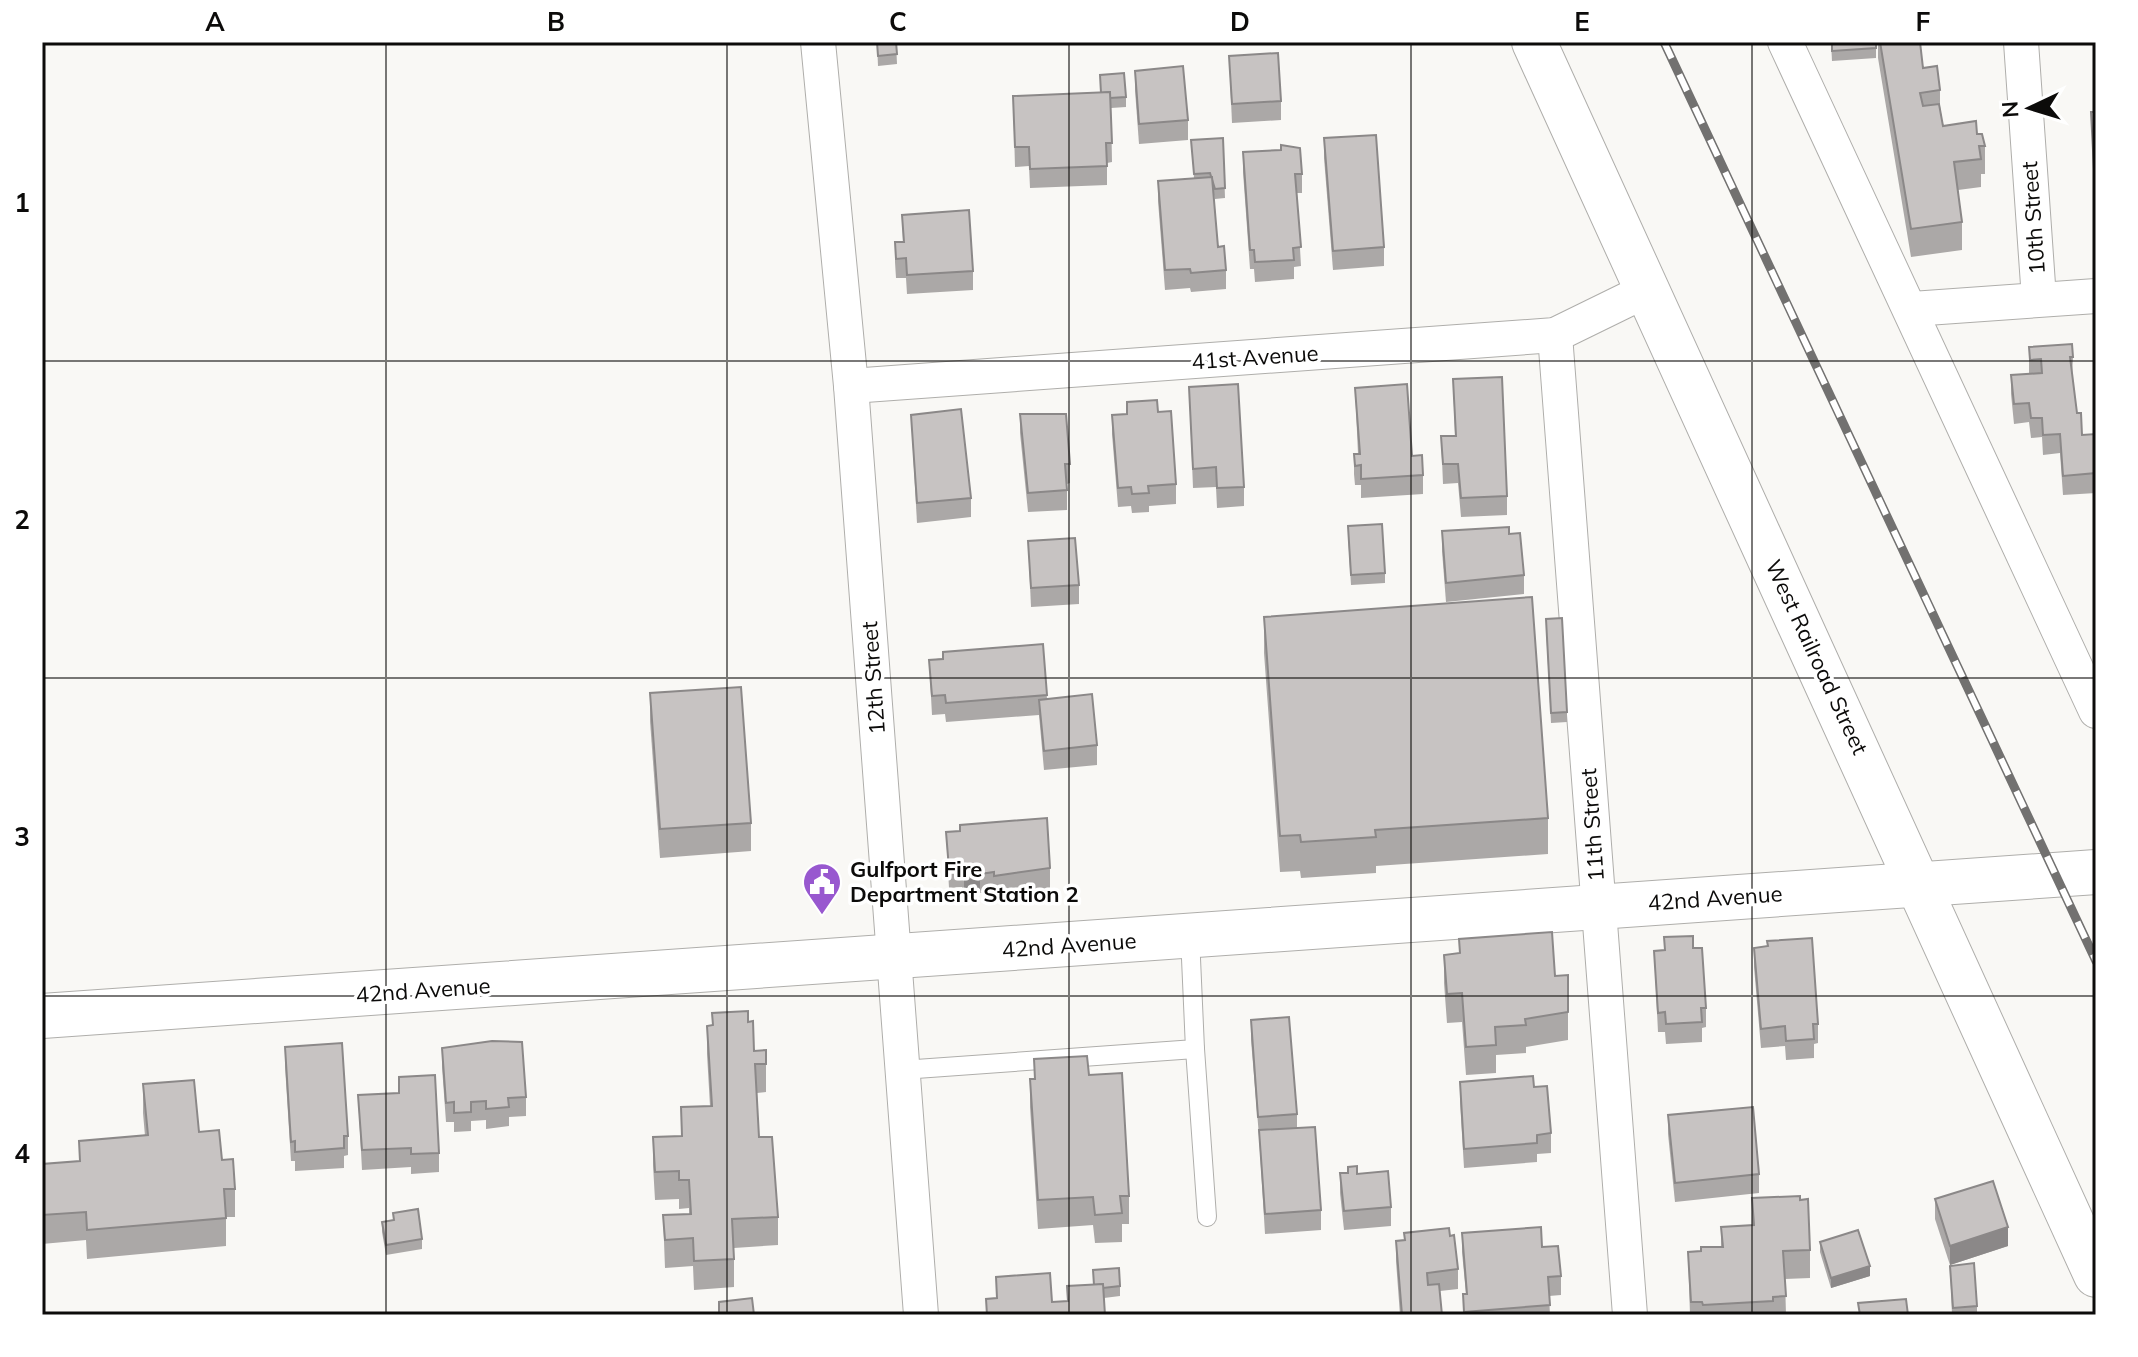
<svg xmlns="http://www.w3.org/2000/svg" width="2138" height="1357" viewBox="0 0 2138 1357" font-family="Mulish,sans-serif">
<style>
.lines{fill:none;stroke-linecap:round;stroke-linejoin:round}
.lane-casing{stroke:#afaeab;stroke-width:20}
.street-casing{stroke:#afaeab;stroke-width:36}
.secondary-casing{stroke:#afaeab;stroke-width:46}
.lane{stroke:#fff;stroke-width:18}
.street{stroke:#fff;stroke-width:34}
.secondary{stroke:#fff;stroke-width:44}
.rail-casing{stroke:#727170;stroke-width:9}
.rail{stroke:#fff;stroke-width:6;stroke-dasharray:18;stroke-linecap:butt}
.wall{fill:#aba8a7}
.shaded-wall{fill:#8b8888}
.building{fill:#c7c3c2;stroke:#8b8888;stroke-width:2}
.grid{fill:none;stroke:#0c0b0a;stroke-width:2;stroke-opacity:0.55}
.labels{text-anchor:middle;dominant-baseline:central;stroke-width:7;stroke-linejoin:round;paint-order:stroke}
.street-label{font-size:22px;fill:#0c0b0a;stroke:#fff}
.poi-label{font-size:22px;font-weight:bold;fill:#0c0b0a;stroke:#fff;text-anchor:start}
.neatline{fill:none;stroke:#0c0b0a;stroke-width:3}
.grid-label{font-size:26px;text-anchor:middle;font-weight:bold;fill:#0c0b0a}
</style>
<rect width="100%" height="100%" fill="#f9f8f5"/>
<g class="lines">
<g class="lane-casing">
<g id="lane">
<polyline points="1195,1049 1207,1217"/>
<polyline points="902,1070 1195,1049 1190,936"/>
</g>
</g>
<g class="street-casing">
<g id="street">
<polyline points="818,42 851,386 921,1315"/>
<polyline points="1785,42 2096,711"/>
<polyline points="2021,42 2039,299"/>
<polyline points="1912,309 2096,296"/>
<polyline points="1555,335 1630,1315"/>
<polyline points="851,386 1555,335 1649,289"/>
</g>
</g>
<g class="secondary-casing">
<g id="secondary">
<polyline points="1534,42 2096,1275"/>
<polyline points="42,1016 2096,872"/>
</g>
</g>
<use href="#lane" class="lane"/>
<use href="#street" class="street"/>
<use href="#secondary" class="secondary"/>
<g class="rail-casing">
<polyline id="rail" points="1664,42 2096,961"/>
</g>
<use href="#rail" class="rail"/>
</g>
<g class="wall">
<polygon points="877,42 896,42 897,64 878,66"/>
<polygon points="1831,42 1876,42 1876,58 1832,61"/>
<polygon points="1878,42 1920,42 1923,68 1940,90 1940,106 1943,126 1977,134 1985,146 1985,174 1981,174 1981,187 1958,190 1962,222 1962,250 1911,257 1878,58"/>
<polygon points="1229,56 1281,101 1281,120 1232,123"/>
<polygon points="1135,71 1188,120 1188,140 1139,144 1135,90"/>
<polygon points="1100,75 1126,97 1126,107 1111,108 1112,162 1107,163 1107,185 1030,188 1029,166 1015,167 1013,96 1100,93"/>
<polygon points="2091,112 2096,112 2096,207 2095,207"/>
<polygon points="1223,138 1225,198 1215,199 1214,195 1218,247 1226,270 1226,289 1191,292 1190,288 1165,290 1158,201 1158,181 1194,178 1191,140"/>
<polygon points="1324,138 1384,247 1384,266 1333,270 1324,158"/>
<polygon points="1243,152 1302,174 1302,193 1297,193 1301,266 1294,267 1294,279 1255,282 1254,269 1250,269 1243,172"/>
<polygon points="902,215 973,271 973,290 907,294 906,278 896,278 895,262 895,242 903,242"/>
<polygon points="2029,347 2073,357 2072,376 2077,413 2082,435 2096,434 2096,493 2063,495 2060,453 2043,455 2042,437 2031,438 2029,422 2014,424 2011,394 2011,375 2029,374"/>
<polygon points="1453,379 1507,496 1507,515 1461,517 1458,483 1443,484 1441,436 1455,436"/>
<polygon points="1189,387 1244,487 1244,506 1217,508 1216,487 1193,488"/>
<polygon points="1355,388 1412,456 1423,475 1423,494 1361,498 1361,485 1355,485 1354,474 1354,454 1358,454"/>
<polygon points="1127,402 1158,412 1176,484 1176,504 1149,506 1149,512 1132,513 1131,506 1118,507 1112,434 1112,415 1127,414"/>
<polygon points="1020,414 1070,464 1070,483 1067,484 1067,510 1028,512 1020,433"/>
<polygon points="911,415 971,498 971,517 917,523"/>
<polygon points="1442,531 1509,534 1524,575 1524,594 1446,602 1442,551"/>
<polygon points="1348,536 1385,573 1385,583 1351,585"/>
<polygon points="1028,541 1079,585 1079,604 1031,607"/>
<polygon points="1264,617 1548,818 1548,854 1376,866 1376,873 1301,878 1300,871 1280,872 1264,653"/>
<polygon points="1546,628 1567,712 1567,722 1551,723"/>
<polygon points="1043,644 1047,699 1097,745 1097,765 1044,770 1039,715 946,722 945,714 932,715 929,660"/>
<polygon points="650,693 751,823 751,851 660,858 650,721"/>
<polygon points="946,832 1050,868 1050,888 994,896 994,892 980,893 980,889 964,895 962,887 949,888"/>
<polygon points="1664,937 1693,948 1706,1008 1706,1027 1702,1028 1702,1042 1666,1044 1665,1032 1658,1032 1654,951 1664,950"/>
<polygon points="1459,939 1555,976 1568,975 1568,1040 1526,1047 1526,1053 1496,1055 1496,1073 1466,1075 1462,1022 1447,1023 1444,983 1444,955 1459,953"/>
<polygon points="1754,948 1818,1024 1818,1043 1814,1044 1814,1058 1786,1060 1785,1046 1761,1048 1754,967"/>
<polygon points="712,1013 748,1022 754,1051 766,1064 766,1092 757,1093 759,1137 778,1217 778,1245 734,1248 734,1287 694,1290 693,1266 665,1268 663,1215 689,1214 689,1208 679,1209 679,1199 655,1200 653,1165 653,1137 681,1136 681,1107 710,1106 707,1054 707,1026 712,1025"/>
<polygon points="1251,1020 1297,1114 1297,1128 1321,1210 1321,1230 1265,1234 1259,1136 1251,1040"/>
<polygon points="285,1047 348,1136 348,1155 344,1156 344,1168 295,1171 295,1161 291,1161 285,1066"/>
<polygon points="442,1048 526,1097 526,1116 509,1117 509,1126 486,1129 486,1120 471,1121 471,1131 454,1132 454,1122 446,1122 442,1067"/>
<polygon points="1034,1059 1089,1075 1129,1196 1129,1224 1122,1224 1122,1242 1095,1243 1093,1225 1038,1229 1030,1107 1030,1079 1034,1079"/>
<polygon points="1460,1082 1534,1087 1551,1133 1551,1153 1537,1154 1537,1162 1464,1168 1460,1101"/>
<polygon points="143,1084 199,1132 222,1160 235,1189 235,1217 226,1217 226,1246 87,1259 86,1240 42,1244 42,1164 79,1161 79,1141 145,1136 143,1113"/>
<polygon points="358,1095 439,1153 439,1172 411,1174 411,1167 362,1170"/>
<polygon points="1668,1115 1759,1174 1759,1193 1675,1202 1668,1134"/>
<polygon points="1340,1173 1357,1174 1391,1207 1391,1226 1344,1230 1340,1193"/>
<polygon points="1752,1198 1810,1250 1810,1278 1785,1279 1786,1315 1690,1315 1688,1252 1701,1251 1721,1247 1721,1227 1752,1225"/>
<polygon points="1935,1199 2008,1246 1950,1265 1935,1219"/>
<polygon points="393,1213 422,1239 422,1249 386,1255 382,1232 382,1222 393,1221"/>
<polygon points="1462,1233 1561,1276 1561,1295 1549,1296 1550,1315 1463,1315 1463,1294 1466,1294 1462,1252"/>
<polygon points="1450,1236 1458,1269 1458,1289 1440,1291 1442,1315 1400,1315 1396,1261 1396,1241"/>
<polygon points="1820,1242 1870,1276 1831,1288 1820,1252"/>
<polygon points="1950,1266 1977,1306 1977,1315 1952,1315"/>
<polygon points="1093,1270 1120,1286 1120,1296 1104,1298 1105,1315 986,1315 986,1299 996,1298 996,1277 1052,1302 1067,1301 1067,1286 1093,1285"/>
</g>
<g class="shaded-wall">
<polygon points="980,870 980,889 964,895 964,876"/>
<polygon points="2008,1227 2008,1246 1950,1265 1950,1246"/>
<polygon points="1870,1266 1870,1276 1831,1288 1831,1278"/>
</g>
<g class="building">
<polygon points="877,42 896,42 897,54 878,56"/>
<polygon points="1832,42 1876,42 1876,48 1832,51"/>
<polygon points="1880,42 1920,42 1923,68 1937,66 1940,90 1920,93 1923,106 1939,104 1943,126 1976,121 1977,134 1982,134 1985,146 1979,146 1981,159 1954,162 1962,222 1911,229"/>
<polygon points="1278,53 1281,101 1232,104 1229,56"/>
<polygon points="1183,66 1188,120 1139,124 1135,71"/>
<polygon points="1124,73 1126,97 1110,98 1110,92 1101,93 1100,75"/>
<polygon points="1110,92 1112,143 1106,143 1107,166 1030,169 1029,147 1015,147 1013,96"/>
<polygon points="2091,112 2096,112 2096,188 2095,188"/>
<polygon points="1376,135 1384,247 1333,251 1324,138"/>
<polygon points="1223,138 1225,188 1215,189 1210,173 1194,174 1191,140"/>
<polygon points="1281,145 1300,148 1302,174 1295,174 1301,247 1293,248 1294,260 1255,262 1254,250 1250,250 1243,152 1281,150"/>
<polygon points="1212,177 1218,247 1224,246 1226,270 1191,273 1190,269 1165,270 1158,181"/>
<polygon points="969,210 973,271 907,275 906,258 896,259 895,242 904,242 902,215"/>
<polygon points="2072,344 2073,357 2070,357 2077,413 2081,413 2082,435 2096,434 2096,473 2063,476 2060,434 2043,435 2042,418 2031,418 2029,403 2014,404 2011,375 2042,373 2041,359 2030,360 2029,347"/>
<polygon points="1502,377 1507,496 1461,498 1458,464 1443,464 1441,436 1456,436 1453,379"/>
<polygon points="1238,384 1244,487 1217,488 1216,467 1193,469 1189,387"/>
<polygon points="1407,384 1412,456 1422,455 1423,475 1361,479 1361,465 1355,466 1354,454 1360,454 1355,388"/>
<polygon points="1157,400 1158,412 1171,411 1176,484 1148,486 1149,493 1132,494 1131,487 1118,488 1112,415 1127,414 1127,402"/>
<polygon points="961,409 971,498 917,503 911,415"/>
<polygon points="1020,414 1066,414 1070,464 1065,464 1067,490 1028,493"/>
<polygon points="1382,524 1385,573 1351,575 1348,526"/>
<polygon points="1509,527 1509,534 1520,533 1524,575 1446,583 1442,531"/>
<polygon points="1075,538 1079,585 1031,588 1028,541"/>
<polygon points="1532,597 1548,818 1375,830 1376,837 1301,842 1300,835 1280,836 1264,617"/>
<polygon points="1562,618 1567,712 1551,713 1546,619"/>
<polygon points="1043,644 1047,695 946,703 945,695 932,696 929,660 943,659 943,652"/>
<polygon points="741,687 751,823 660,829 650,693"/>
<polygon points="1092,694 1097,745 1044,751 1039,700"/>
<polygon points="1047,818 1050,868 994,876 994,872 980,874 980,870 964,876 962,868 949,869 946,832 960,831 960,825"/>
<polygon points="1552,932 1555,976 1568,975 1568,1012 1525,1019 1526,1025 1495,1027 1496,1045 1466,1047 1462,993 1447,994 1444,955 1460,953 1459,939"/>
<polygon points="1693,936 1693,948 1702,948 1706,1008 1701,1008 1702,1022 1666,1024 1665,1012 1658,1013 1654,951 1665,950 1664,937"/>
<polygon points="1812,938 1818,1024 1813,1024 1814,1039 1786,1041 1785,1026 1761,1029 1754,948 1768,946 1767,941"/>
<polygon points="748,1011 748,1022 753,1021 754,1051 766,1050 766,1064 755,1064 759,1137 772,1137 778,1217 732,1219 734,1259 694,1261 693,1238 665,1240 663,1215 691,1214 689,1180 679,1180 679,1171 655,1172 653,1137 682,1136 681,1107 712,1106 707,1026 713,1025 712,1013"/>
<polygon points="1289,1017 1297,1114 1258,1117 1251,1020"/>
<polygon points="492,1041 522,1042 526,1097 508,1098 509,1107 486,1109 486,1101 471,1102 471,1112 454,1113 454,1102 446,1103 442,1048"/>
<polygon points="342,1043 348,1136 344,1136 344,1148 295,1152 295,1141 291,1142 285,1047"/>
<polygon points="1087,1056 1089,1075 1122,1073 1129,1196 1120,1196 1122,1213 1095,1215 1093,1197 1038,1200 1030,1079 1035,1079 1034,1059"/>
<polygon points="435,1075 439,1153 411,1154 411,1148 362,1150 358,1095 399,1093 399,1077"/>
<polygon points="1533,1076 1534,1087 1547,1086 1551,1133 1537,1135 1537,1143 1464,1149 1460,1082"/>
<polygon points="194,1080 199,1132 219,1130 222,1160 233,1159 235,1189 224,1189 226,1218 87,1230 86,1212 42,1215 42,1164 80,1161 79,1141 148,1135 143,1084"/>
<polygon points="1753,1107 1759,1174 1675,1183 1668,1115"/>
<polygon points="1315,1127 1321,1210 1265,1214 1259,1130"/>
<polygon points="1357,1166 1357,1174 1388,1171 1391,1207 1344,1211 1340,1173 1348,1173 1348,1167"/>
<polygon points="1993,1181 2008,1227 1950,1246 1935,1199"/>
<polygon points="1800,1196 1800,1200 1808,1199 1810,1250 1783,1251 1786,1296 1773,1297 1773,1301 1703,1305 1702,1302 1691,1302 1688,1252 1701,1251 1701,1247 1723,1247 1721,1227 1754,1225 1752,1198"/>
<polygon points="418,1209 422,1239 386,1245 382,1222 394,1220 393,1213"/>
<polygon points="1541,1227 1542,1247 1558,1246 1561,1276 1548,1277 1550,1305 1464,1312 1463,1294 1467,1294 1462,1233"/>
<polygon points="1449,1228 1450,1236 1454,1235 1458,1269 1427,1273 1428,1285 1439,1284 1442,1315 1402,1315 1396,1241 1405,1240 1404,1233"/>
<polygon points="1858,1230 1870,1266 1831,1278 1820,1242"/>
<polygon points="1974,1263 1977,1306 1953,1308 1950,1266"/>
<polygon points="1119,1268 1120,1286 1103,1288 1103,1284 1094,1285 1093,1270"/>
<polygon points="1050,1273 1052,1302 1068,1301 1067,1286 1103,1284 1105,1315 987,1315 986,1299 997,1298 996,1277"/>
<polygon points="752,1298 754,1315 719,1315 719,1302"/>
<polygon points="1906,1299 1908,1315 1860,1315 1858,1303"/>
</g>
<path class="grid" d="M386,42V1315M727,42V1315M1069,42V1315M1411,42V1315M1752,42V1315M42,361H2096M42,678H2096M42,996H2096"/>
<defs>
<g id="civic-pin" transform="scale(2)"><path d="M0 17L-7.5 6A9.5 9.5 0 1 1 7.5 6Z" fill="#9858cf" stroke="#fff"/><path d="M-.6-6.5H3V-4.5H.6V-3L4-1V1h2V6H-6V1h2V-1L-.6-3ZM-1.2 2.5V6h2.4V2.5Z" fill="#fff"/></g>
</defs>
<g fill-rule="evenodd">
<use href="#civic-pin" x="822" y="882"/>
</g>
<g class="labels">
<g class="street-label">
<text transform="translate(2033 218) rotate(-94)">10th Street</text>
<text transform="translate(1255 357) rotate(-4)">41st Avenue</text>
<text transform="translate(1817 657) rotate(65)">West Railroad Street</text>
<text transform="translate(873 678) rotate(-94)">12th Street</text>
<text transform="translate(1592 825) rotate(-94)">11th Street</text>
<text transform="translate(1715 898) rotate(-4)">42nd Avenue</text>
<text transform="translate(1069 945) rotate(-4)">42nd Avenue</text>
<text transform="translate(423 990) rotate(-4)">42nd Avenue</text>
</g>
<g class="poi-label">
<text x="850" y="869">Gulfport Fire<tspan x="850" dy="25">Department Station 2</tspan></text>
</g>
</g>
<rect width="2138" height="1357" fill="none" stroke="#ffffff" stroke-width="88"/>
<g transform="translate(2030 108) rotate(266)" stroke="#ffffff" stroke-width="6" paint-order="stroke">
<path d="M0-6L14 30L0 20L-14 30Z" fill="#0c0b0a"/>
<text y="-12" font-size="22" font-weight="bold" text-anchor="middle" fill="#0c0b0a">N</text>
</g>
<rect x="44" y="44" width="2050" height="1269" class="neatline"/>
<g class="grid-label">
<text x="215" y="31">A</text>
<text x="556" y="31">B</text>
<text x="898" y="31">C</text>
<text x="1240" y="31">D</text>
<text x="1582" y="31">E</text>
<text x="1923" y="31">F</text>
<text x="22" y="212">1</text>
<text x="22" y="529">2</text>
<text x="22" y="846">3</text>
<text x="22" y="1163">4</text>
</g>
</svg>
